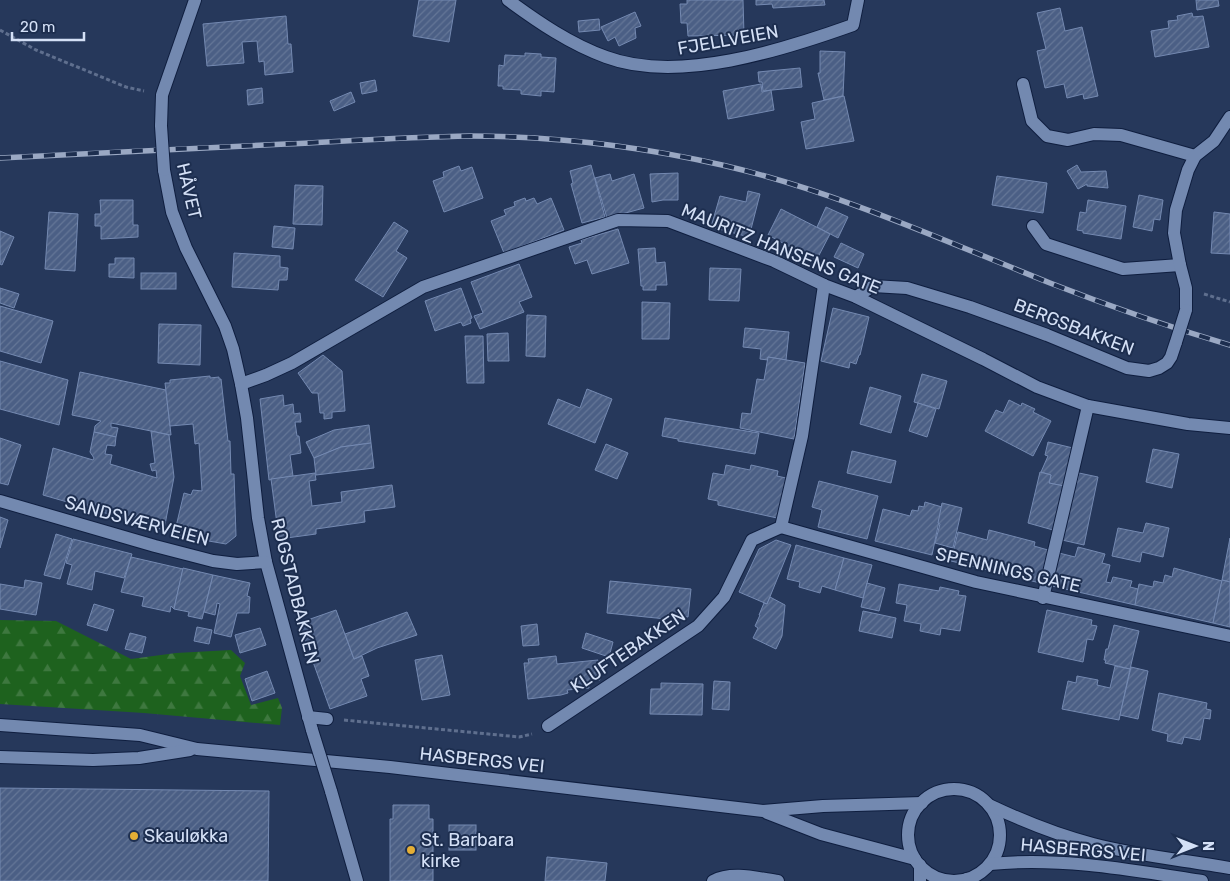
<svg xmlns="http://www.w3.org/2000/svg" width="1230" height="881" viewBox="0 0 1230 881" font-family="Rubik,sans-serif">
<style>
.forest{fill:url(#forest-firs)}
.building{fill:url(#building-hatch);stroke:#7489b1}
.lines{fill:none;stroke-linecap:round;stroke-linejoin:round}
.lane-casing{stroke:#0f1e3f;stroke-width:14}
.street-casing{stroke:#0f1e3f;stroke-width:14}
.secondary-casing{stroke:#0f1e3f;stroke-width:14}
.path{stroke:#5f6f8e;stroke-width:3;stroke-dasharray:4 2.5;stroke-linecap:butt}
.lane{stroke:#7389b0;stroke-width:12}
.street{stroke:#7389b0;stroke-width:12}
.secondary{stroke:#7389b0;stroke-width:12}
.rail-casing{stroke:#9aa8c3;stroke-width:5.5}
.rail{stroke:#1d2e4f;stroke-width:4;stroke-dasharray:11;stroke-linecap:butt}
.street-bridge-casing{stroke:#0f1e3f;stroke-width:14;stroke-linecap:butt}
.street-bridge{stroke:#7389b0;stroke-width:12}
.poi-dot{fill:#e4ae35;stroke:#1d2e4f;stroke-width:2}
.labels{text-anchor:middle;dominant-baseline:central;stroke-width:4;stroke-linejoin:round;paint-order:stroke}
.street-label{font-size:18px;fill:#d4e0f6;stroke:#1d2e4f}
.poi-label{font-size:18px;fill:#d4e0f6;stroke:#1d2e4f;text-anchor:start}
</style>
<defs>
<pattern id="forest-firs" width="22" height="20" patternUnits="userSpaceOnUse" patternTransform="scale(1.25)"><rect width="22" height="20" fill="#1e621e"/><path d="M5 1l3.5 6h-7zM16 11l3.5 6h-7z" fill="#3e783f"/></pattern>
<pattern id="building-hatch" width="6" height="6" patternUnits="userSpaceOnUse" patternTransform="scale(1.25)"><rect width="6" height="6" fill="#4b5f85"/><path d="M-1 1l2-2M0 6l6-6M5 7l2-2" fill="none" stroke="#647697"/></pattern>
</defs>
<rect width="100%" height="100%" fill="#26385b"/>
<polygon class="forest" points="0,620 56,621 131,659 176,653 231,650 245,663 240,676 251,705 278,698 282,708 280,725 144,713 0,704"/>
<g class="building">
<polygon points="419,0 456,0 449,42 413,36"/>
<polygon points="687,0 743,0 744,35 688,36 687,23 681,23 680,4 687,4"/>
<polygon points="756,0 824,0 825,5 773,8 772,4 756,5"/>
<polygon points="1196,0 1218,0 1219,6 1197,10"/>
<polygon points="1060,8 1065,31 1082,27 1098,96 1084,99 1083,94 1067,98 1064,84 1045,88 1037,51 1046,49 1037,13"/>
<polygon points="635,12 641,26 635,28 636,38 619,46 615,37 608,41 601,27"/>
<polygon points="1192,13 1193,17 1203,16 1209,47 1155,57 1151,31 1169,28 1168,21 1178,20 1177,16"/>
<polygon points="286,16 288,44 291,44 293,72 265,75 264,61 259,62 257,41 242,42 244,63 207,66 203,24"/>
<polygon points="599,19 600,30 579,32 578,21"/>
<polygon points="820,51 845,52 843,96 824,100 818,73 820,73"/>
<polygon points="525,53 541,54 541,57 556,58 554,92 541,91 541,96 521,94 521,90 503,89 503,86 498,86 499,65 504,66 505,55 525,56"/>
<polygon points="800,68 802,87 763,91 762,82 759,82 758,72"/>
<polygon points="375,80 377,91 362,94 360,83"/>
<polygon points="761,84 762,92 771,90 774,110 728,119 723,91"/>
<polygon points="262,88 263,103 248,105 247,90"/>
<polygon points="351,92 355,102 334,111 330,101"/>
<polygon points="844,96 854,141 806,149 801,122 815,119 812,103"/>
<polygon points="591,165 605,217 582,223 571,184 573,183 570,171"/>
<polygon points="1077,165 1081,172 1106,171 1108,188 1087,186 1087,184 1078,189 1067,171"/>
<polygon points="459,166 461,171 472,167 483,198 444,212 433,181 444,177 443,172"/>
<polygon points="678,173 678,200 663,200 652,202 650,174"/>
<polygon points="610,174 612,181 634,174 644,208 607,218 595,178"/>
<polygon points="997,176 1047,183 1043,213 992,205"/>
<polygon points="295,185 323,186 322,225 293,224"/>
<polygon points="748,191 760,194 749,237 711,227 720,196 746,202"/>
<polygon points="1139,195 1163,200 1160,220 1154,219 1152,231 1133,227"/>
<polygon points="525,198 526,201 534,198 537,204 551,198 564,230 504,253 491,221 506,215 504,210 515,206 514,202"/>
<polygon points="100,200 133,200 133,225 138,225 138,237 101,239 101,226 95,226 95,214 101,214"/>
<polygon points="1088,200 1126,206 1121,239 1083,233 1083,231 1077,230 1080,212 1086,213"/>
<polygon points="826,207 848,217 838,238 817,227"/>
<polygon points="781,209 830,234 816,261 768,235"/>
<polygon points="49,212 78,214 75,271 45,269"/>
<polygon points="1214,212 1230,214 1230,254 1211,253"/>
<polygon points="394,222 408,231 396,251 407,258 383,297 355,280"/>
<polygon points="274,226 295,228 293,249 272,247"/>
<polygon points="618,229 629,263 592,274 587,260 575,264 569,247 582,243 581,240"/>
<polygon points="0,231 14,237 2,265 0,264"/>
<polygon points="841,243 864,254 858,268 834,257"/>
<polygon points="655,248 656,263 665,262 667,285 656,285 656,290 643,290 643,286 641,286 638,249"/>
<polygon points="234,253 280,256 280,267 288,268 287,280 279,280 278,290 232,287"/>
<polygon points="115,258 134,258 134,278 109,277 109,264 115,264"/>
<polygon points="519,264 532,297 519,302 524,312 480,329 474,316 483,313 471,282"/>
<polygon points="710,268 741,269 739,301 709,300"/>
<rect x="141" y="273" width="35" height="16"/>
<polygon points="0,288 19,294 14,308 0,303"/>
<polygon points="461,288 472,318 470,319 471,323 463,326 461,322 435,331 425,301"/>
<polygon points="642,302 670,303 669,339 642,339"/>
<polygon points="0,306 53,321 41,363 0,351"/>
<polygon points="833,308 869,317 860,355 859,355 856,364 850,362 849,368 821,361"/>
<polygon points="527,315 546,316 545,357 526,356"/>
<polygon points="159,324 201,325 200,365 158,363"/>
<polygon points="745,328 789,332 786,360 768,357 768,360 760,359 761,349 743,347"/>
<polygon points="508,333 509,361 488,361 487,334"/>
<polygon points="465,336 483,336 484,383 467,383"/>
<polygon points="323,355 342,371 345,411 332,412 332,418 324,419 324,413 320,413 318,393 312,393 298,373"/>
<polygon points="768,357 805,363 794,439 740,428 742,413 751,414 757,379 764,380"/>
<polygon points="0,361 68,380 59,425 0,409"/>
<polygon points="80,372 166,390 171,435 111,423 111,427 118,428 116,437 94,432 95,426 101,421 72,415"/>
<polygon points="922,374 947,381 939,409 914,402"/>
<polygon points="210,376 210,378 219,377 219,379 221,379 228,441 230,441 231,474 234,474 236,536 226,544 174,535 184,493 191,495 193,490 202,491 199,443 195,444 193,424 170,426 165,383 170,383 170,380"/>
<polygon points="870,387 901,396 891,433 860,424"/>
<polygon points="587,389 612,399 595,443 548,424 558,399 580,408"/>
<polygon points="283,395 284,406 293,404 294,414 300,413 301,422 295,422 297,436 299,436 301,453 290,455 293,476 269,480 260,399"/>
<polygon points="1009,400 1021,406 1022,403 1035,409 1033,412 1051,421 1033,456 985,431 996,410 1003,413"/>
<polygon points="918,403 936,409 927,437 909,431"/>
<polygon points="665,418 759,433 755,454 678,441 678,439 662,436"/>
<polygon points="369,425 371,443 341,447 314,458 306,442 334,430"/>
<polygon points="151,431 169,435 174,477 164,530 43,495 53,448 93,460 94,458 90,452 94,432 116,437 115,446 107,445 105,454 112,455 110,464 157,478 156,470 152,471 150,464 155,463"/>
<polygon points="0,438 21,445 8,485 0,483"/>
<polygon points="1048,442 1073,448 1064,486 1049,483 1051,475 1041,472 1048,456 1045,455"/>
<polygon points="371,443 374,468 316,475 314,458 341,447"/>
<polygon points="606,444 628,453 617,479 595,470"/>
<polygon points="1153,449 1179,454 1172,488 1146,482"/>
<polygon points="852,451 896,461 891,483 847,473"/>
<polygon points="726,465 750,470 751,465 778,471 777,476 786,478 777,518 718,505 718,501 708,499 713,473 724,475"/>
<polygon points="1040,472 1051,475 1049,483 1064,486 1053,530 1028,523"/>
<polygon points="315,473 316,480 309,481 312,506 342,502 341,492 392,485 395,507 364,511 365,522 316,529 316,534 279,539 271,479"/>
<polygon points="1079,473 1098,477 1084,545 1062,540 1074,483 1077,483"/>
<polygon points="819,481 878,496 867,539 818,527 822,510 812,507"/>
<polygon points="925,502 942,507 932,555 875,541 883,509 910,516 912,510 918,511 919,506 924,507"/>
<polygon points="942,503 962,508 953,548 935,543 940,524 938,523"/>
<polygon points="0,517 8,520 0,548"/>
<polygon points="1146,523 1169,528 1163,557 1142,552 1140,562 1112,556 1118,528 1143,533"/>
<polygon points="989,530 1035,542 1034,546 1048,550 1040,583 951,561 958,532 987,540"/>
<polygon points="56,534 72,539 60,579 44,575"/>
<polygon points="1230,538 1230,582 1222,580"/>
<polygon points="73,539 132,554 124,578 95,571 92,590 67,584 72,565 66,563"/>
<polygon points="776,540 791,545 767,604 739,592 759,549"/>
<polygon points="796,545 844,558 835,590 822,586 820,593 799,587 800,582 787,579"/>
<polygon points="1078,547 1105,554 1102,563 1110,565 1106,582 1111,583 1113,577 1132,581 1130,587 1138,589 1135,605 1052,586 1059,553 1075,557"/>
<polygon points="131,557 183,569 174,609 171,606 170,612 142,606 144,597 121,592"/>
<polygon points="844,558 872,565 863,598 835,590"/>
<polygon points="183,568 213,575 202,619 188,616 189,612 174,609"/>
<polygon points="1174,568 1222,581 1213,623 1135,605 1139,584 1153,587 1154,581 1163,583 1165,575 1172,577"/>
<polygon points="213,575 250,583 247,596 250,597 249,613 237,613 231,637 214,633 220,604 217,603 215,615 204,612"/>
<polygon points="25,580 42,583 36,615 0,609 0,584 24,588"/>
<polygon points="1222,580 1230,582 1230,627 1213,623"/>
<polygon points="610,581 691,589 688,617 666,615 666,619 607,613"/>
<polygon points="867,583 885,588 879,611 861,607"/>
<polygon points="899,584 939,591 940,587 959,591 958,595 966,596 960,631 941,628 940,635 920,631 921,624 904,621 907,605 896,603"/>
<polygon points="770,597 785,605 782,636 776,649 753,638 758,628 755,626 760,615 759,615 764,603 767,604"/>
<polygon points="94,604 114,610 107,631 87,625"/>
<polygon points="336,610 354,659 362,656 369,676 361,679 367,696 330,709 299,623"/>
<polygon points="1047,610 1092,620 1091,625 1097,626 1093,640 1087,639 1083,662 1038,652"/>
<polygon points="863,611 896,618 892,638 859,631"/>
<polygon points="407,612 417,635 377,648 354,659 345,634"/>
<polygon points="537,624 539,645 523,646 521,626"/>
<polygon points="1114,625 1139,631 1130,669 1105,663 1106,660 1104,660 1106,649 1108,649"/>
<polygon points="197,627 212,630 209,644 194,641"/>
<polygon points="260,628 266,645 240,653 235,635"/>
<polygon points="130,633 146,637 142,653 125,649"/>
<polygon points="586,633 613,642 609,657 582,648"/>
<polygon points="442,655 450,695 422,700 415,660"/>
<polygon points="556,656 557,664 598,660 600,680 588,681 589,688 567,690 568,693 561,695 528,699 524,663 529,663 528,659"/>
<polygon points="1115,666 1130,669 1119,720 1062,709 1068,681 1076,683 1077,676 1098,680 1097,685 1110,688"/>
<polygon points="1131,667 1148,671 1138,719 1120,715"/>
<polygon points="267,671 275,693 252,701 245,679"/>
<polygon points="714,681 730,682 729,710 712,709"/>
<polygon points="661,683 703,684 702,715 650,714 651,689 661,689"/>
<polygon points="1159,693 1207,703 1206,709 1211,710 1210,719 1204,718 1200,740 1184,737 1182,744 1167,741 1168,734 1152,730"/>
<polygon points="0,788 269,791 268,881 0,881"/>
<polygon points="393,805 429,805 429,819 433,819 433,881 390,881 390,819 393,819"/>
<rect x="449" y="825" width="27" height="25"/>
<polygon points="547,857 607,863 605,881 545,881"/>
</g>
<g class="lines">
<g class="lane-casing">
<g id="lane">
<polyline points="1023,84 1032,121 1047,136 1068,140 1094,134 1121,135 1195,156"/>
<polyline points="1033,226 1046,244 1123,269 1180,265"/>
<polyline points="308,717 327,719"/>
<path d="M713,881C732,871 757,878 778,881"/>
</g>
</g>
<g class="street-casing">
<g id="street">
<path d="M508,0C538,22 570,44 606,57C678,84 783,50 853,25L858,0"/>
<polyline points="161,126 162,95 195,0"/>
<polyline points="164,170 172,212 186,248 225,326 233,349 241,384 247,418 258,518 266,562 312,730"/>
<polyline points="856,297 873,286 907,288 970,307 1047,335 1127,368 1149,371 1159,368 1167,363 1171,357 1176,342"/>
<polyline points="1186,310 1186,288 1180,265 1174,233 1176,210 1188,170 1195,156 1214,141 1230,117"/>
<polyline points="241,384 266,375 292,363 423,287 618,220 668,221 774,261 824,285 856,297 983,359 1037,387 1088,406 1188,424 1230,428"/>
<polyline points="0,501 155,546 213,561 237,564 266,562"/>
<polyline points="781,527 976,582 1230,636"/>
<polyline points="1043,598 1088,406"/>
<polyline points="548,726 698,626 724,597 752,540 781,527 802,436 824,285"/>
<polyline points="331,791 357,881"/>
<polyline points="920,865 920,881"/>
<polyline points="966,881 967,879"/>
</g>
</g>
<g class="secondary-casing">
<g id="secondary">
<polyline points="0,725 140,735 197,749 390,767 763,811 823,806 922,803"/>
<polyline points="0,757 93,760 139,758 190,750"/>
<circle cx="954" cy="835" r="46"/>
<path d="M989,805C1023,821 1057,835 1093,844C1138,856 1185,860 1230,868"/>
<polyline points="767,813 821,834 915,859"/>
<path d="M990,864C1061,857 1132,870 1202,881"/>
</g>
</g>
<g class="path">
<polyline points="0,30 36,50 126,87 144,91"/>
<polyline points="1204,294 1230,302"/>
<polyline points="344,720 519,737 532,734"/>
</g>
<use href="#lane" class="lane"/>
<use href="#street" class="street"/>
<use href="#secondary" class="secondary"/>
<g class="rail-casing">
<path id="rail" d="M0,158C95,153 190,148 286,144C347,141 408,137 470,136C554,136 639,146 722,165C835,191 942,240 1050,283C1109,306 1169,327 1230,345"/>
</g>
<use href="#rail" class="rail"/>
<g class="street-bridge-casing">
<g id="street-bridge">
<polyline points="161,126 164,170"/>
<polyline points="1176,342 1186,310"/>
<polyline points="312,730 331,791"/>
</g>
</g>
<use href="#street-bridge" class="street-bridge"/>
</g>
<g class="poi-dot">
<circle cx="134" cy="836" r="5"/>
<circle cx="411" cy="850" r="5"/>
</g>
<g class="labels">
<g class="street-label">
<text transform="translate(728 40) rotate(-10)">FJELLVEIEN</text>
<text transform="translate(189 191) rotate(77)">HÅVET</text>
<text transform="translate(781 249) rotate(22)">MAURITZ HANSENS GATE</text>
<text transform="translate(1074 327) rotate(21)">BERGSBAKKEN</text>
<text transform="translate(137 521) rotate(15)">SANDSVÆRVEIEN</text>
<text transform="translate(1008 570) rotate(13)">SPENNINGS GATE</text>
<text transform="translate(295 591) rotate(76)">ROGSTADBAKKEN</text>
<text transform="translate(628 651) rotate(-34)">KLUFTEBAKKEN</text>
<text transform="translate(482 760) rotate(6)">HASBERGS VEI</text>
<text transform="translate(1083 850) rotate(5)">HASBERGS VEI</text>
</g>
<g class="poi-label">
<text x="144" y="836">Skauløkka</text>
<text x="421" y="840">St. Barbara<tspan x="421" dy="21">kirke</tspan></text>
</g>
</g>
<g transform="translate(1195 846) rotate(90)" stroke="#1d2e4f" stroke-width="4" paint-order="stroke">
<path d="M0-4L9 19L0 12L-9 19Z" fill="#d4e0f6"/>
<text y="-8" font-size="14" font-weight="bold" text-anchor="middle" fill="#d4e0f6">N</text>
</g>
<path d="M12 32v8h72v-8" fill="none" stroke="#d4e0f6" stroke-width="2.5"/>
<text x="20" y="32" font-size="15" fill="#d4e0f6" stroke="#1d2e4f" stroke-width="4" paint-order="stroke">20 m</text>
</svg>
